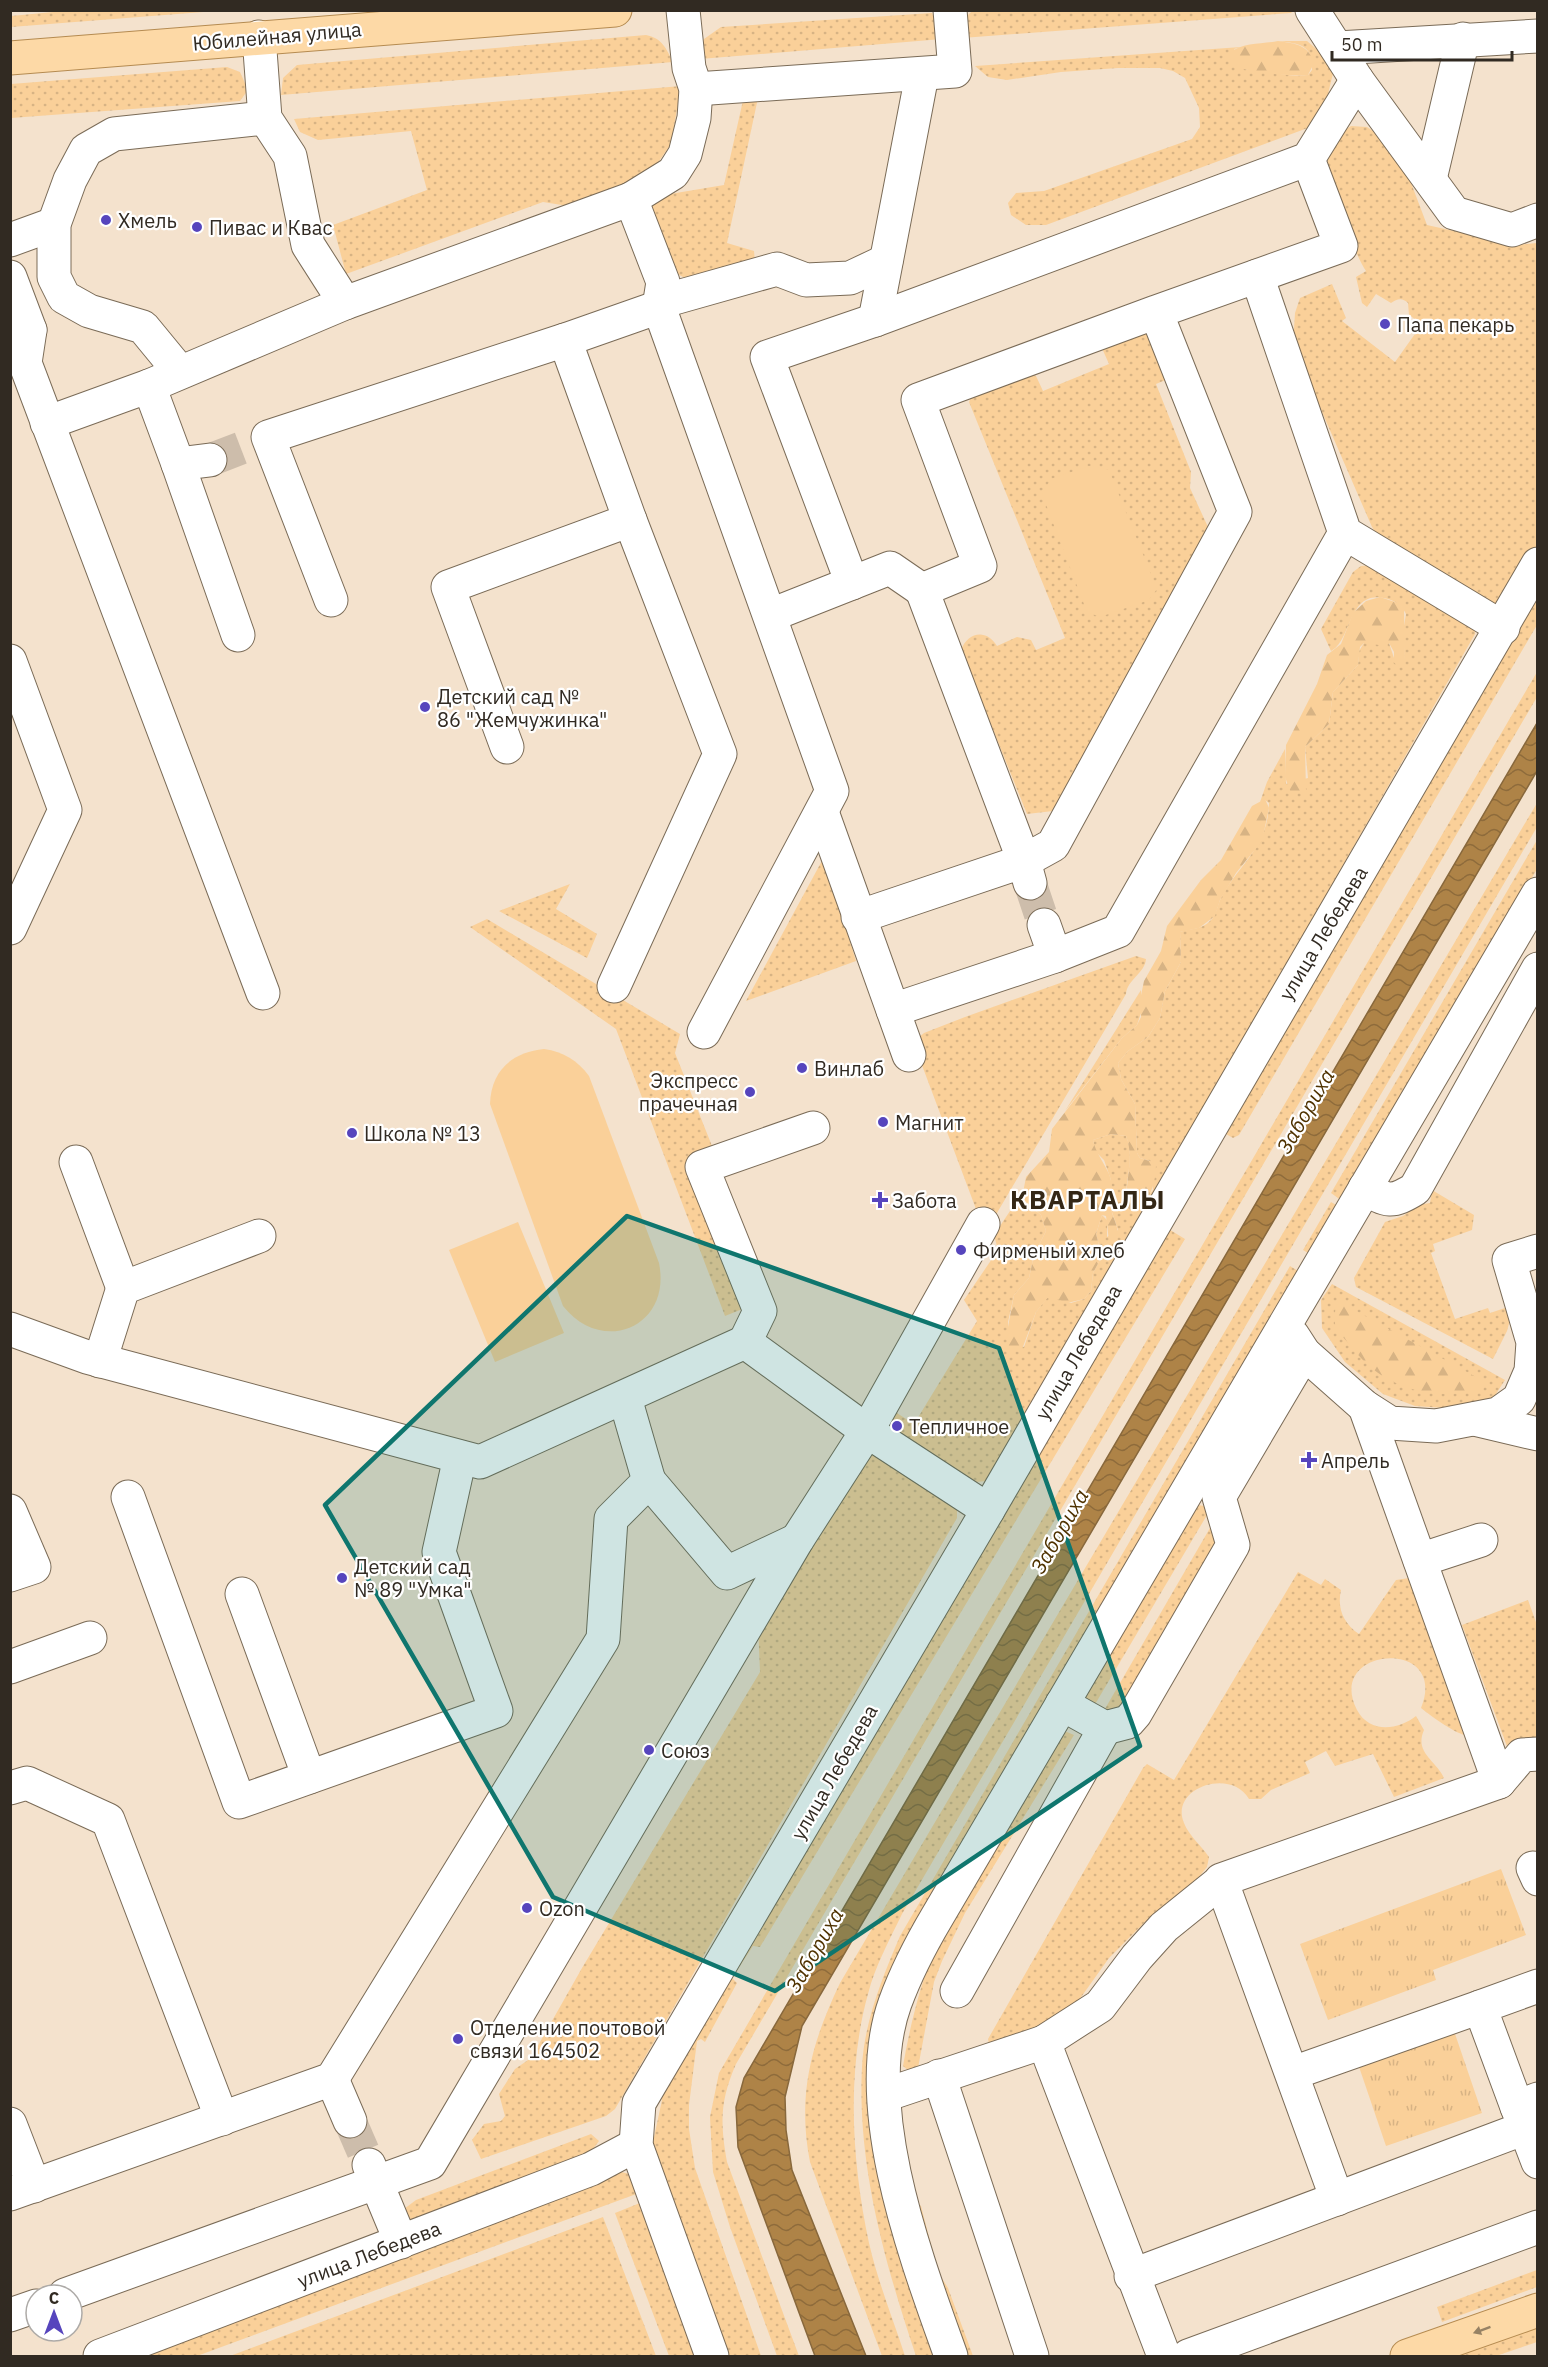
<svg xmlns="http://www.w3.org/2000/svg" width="1548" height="2367" viewBox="0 0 1548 2367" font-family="'IBM Plex Sans',sans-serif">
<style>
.grass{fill:url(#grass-dots)}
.forest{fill:url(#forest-firs)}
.park{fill:url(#park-tufts)}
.garden{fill:#fad099}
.water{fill:url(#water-waves);stroke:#88683c;stroke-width:1.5}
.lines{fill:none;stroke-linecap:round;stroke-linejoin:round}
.minor-tunnel{stroke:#cdbdab;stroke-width:33;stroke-dasharray:33 16;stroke-linecap:butt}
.minor-casing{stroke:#7a6b57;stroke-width:35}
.major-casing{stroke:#b58b51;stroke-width:35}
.minor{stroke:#fff;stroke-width:33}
.major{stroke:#fdd9a6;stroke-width:33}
.oneway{fill:#978264}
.marked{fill:#0f766e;fill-opacity:0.2;stroke:#0f766e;stroke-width:4.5;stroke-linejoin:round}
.poi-dot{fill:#5645bd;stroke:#fff;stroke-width:2}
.labels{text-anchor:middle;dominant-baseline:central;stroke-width:4.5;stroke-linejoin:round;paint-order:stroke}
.street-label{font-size:20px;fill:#312a22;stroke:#fff}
.poi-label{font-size:20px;fill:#312a22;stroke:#fff;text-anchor:start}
.water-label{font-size:21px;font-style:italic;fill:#4f3200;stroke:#fff}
.district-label{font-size:26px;font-weight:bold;letter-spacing:1.5px;fill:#342716;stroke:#fff}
</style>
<defs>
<pattern id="grass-dots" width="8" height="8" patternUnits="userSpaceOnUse" patternTransform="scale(1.5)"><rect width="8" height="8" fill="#fad099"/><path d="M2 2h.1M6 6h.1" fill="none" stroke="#d7b384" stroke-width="1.8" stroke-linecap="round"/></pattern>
<pattern id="forest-firs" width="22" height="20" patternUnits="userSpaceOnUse" patternTransform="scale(1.5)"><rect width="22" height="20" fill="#fad099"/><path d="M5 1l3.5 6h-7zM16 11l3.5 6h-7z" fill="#d7b384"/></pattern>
<pattern id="park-tufts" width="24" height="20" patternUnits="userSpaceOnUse" patternTransform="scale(1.5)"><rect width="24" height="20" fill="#fad099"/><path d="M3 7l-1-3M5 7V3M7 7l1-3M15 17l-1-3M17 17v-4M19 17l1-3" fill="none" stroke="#d7b384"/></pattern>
<pattern id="water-waves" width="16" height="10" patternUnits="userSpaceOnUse" patternTransform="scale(1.5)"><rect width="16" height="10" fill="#ae8347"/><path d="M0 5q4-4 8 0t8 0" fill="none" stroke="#8e6b3b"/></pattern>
</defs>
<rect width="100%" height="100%" fill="#f4e2cd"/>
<g class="grass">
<polygon points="74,10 216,10 216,11 11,27 11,16"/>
<polygon points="973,10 1293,11 1291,13 962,38 965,18"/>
<polygon points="932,13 942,39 700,59 704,39 721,27"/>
<path d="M646,35C662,38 666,48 673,62L281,95L283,78L297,65Z"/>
<path d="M1278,41H1307L1335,65L1321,123L1046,225H1026L1011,215L1008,203L1016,193L1044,191L1192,139L1200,127L1199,108L1185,78L1173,71L1160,68H1118L1061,72L1007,80L988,77L975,66L1241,47L1234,49L1245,69L1295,76L1308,75L1312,70C1312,44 1301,44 1278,41Z"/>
<polygon points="227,67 240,72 248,90 240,101 11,118 11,84"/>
<polygon points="681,86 671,144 654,168 630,183 568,206 543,202 346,274 333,225 427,190 411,131 318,140 300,132 294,119"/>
<polygon points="744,96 758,98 727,243 754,251 755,262 685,278 668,269 645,212 658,196 724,185"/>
<path d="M1351,126L1367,127L1376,133L1408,175L1427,225L1517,245L1537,243V547L1506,601L1495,608L1381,541L1372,527L1293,345L1295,313L1300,298L1332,284L1346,318L1342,321L1395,362L1422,324L1409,315L1408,303C1402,297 1397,299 1391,303L1376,294L1367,307L1362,303L1356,277L1366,271C1354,254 1324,174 1328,155C1331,145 1343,130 1351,126Z"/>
<path d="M1142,328L1158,333L1175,376L1156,384L1191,472L1190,488L1208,527L1053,811L1027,814L961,650C968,631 987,629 997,646L1017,637L1031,640L1036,650L1065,638L969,402L974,391L1024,372L1036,376L1043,391L1109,364L1101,346Z"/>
<path d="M1376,565L1474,623L1475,634L998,1469L987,1481L965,1483L885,1432L889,1408L914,1424L977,1321L964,1300L998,1250L994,1235L1022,1193L1027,1204L1041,1215L1046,1231L1034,1255L1029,1278L1014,1295L1008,1322V1341L1024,1347L1036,1312L1049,1295L1071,1303L1084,1299L1091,1291L1093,1273L1102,1256L1096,1234L1102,1215L1107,1220V1237L1118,1230L1111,1209V1180L1104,1160L1095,1151L1093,1140L1111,1134L1126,1136C1136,1159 1123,1183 1127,1207L1130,1210L1139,1206L1153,1190L1150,1161L1140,1158L1137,1153L1135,1104L1121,1079L1118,1063L1128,1051L1148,1037L1160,1018L1165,991L1181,962L1180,932C1191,928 1201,930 1210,921C1217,915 1217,905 1222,896C1241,862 1268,847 1269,803L1265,800L1260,802L1267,782L1285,749L1286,784L1308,778L1305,747L1329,724L1333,692L1358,665L1359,651L1364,643H1389L1394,658L1405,660L1403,632L1406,614C1403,607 1396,601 1388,599C1347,587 1353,640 1331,651L1321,629L1353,572L1361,566Z"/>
<polygon points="1537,568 1537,625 1239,1135 1233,1138 1212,1126"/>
<path d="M1537,672V697L736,2064C720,2101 720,2122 727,2162L799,2356H777L730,2227L713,2172L710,2117L719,2073Z"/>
<path d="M1537,803V827L902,1914C890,1939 875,1966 868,1994C846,2073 852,2163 869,2243C878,2282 893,2319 905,2356H882L810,2162C797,2095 811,2044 840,1983Z"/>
<polygon points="1537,840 1537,869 1342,1201 1331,1193"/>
<polygon points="824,857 856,961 746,1001"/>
<polygon points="570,884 556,909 597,934 587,958 499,911"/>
<polygon points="487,919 680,1034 675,1053 714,1151 750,1306 725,1316 616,1029 470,927"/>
<path d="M1136,956L1146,959C1145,973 1127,980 1126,994L994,1218L979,1217L917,1052V1039L924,1033L965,1017Z"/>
<polygon points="1141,990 1141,1013 1137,1025 1122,1038 1065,1111"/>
<polygon points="1432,1190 1474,1215 1472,1230 1433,1244 1435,1251 1431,1253 1455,1319 1488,1308 1490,1313 1514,1305 1507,1331 1493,1359 1356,1287 1354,1278 1385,1222 1403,1216 1418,1205 1430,1203"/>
<polygon points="1331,1202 1341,1208 1313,1256 1303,1250"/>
<polygon points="1167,1228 1185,1239 760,1947 753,1946 732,1978 737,1983 705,2042 701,2039 697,2041 689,2105 689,2129 695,2168 761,2356 723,2356 654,2167 653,2142 662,2100 662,2081"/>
<path d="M1290,1266L1303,1274L912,1948L885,2179L935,2356H916C885,2263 857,2166 862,2067C864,2022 883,1976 900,1936Z"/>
<polygon points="1332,1284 1505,1380 1492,1400 1460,1409 1415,1406 1383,1394 1345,1362 1322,1328 1321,1300"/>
<polygon points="876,1455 957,1508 957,1518 615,2109 606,2116 481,2159 472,2140 484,2124 501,2121 505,2116 499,2094 515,2069 531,2058 582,1968 760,1672 758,1624 867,1456"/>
<polygon points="1198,1505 1204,1506 1207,1515 1094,1706 1082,1701"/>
<polygon points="1210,1528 1221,1535 1132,1704 1102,1714"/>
<path d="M1298,1572L1321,1585L1325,1579L1341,1590C1337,1608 1343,1623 1359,1634L1396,1580L1409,1578L1469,1736C1457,1735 1432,1717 1421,1708C1450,1637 1324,1646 1357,1710C1370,1734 1398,1730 1416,1716L1424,1730C1414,1753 1436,1760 1444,1778L1394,1797L1373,1754L1335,1766L1326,1751L1305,1762L1310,1773L1271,1790L1261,1799H1249C1231,1767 1169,1788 1184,1823C1189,1836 1201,1845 1209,1857L1207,1867L1198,1878L1152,1915L1109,1958L1069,2014L990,2049L988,2039L1143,1768L1147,1764L1174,1780Z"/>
<polygon points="1528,1600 1537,1625 1537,1738 1508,1749 1462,1625"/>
<path d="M1067,1732L1074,1735L965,1913L942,1961L934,1982L918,2068L909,2071L903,2066C910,2026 920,1984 936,1947L1059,1733Z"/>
<polygon points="591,2134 599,2141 590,2153 411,2222 404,2209 416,2200"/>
<polygon points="621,2172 630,2174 639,2193 197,2356 120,2356 610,2173"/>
<polygon points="645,2201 702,2356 669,2356 615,2213"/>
<polygon points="917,2203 921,2206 938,2272 948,2288 973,2356 956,2356"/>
<polygon points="603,2217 656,2356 230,2356"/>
<polygon points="1537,2270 1537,2287 1442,2322 1437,2307"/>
<polygon points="1537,2324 1537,2342 1496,2356 1446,2356"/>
</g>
<g class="forest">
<path d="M1278,41C1296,44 1308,44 1314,63L1308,75C1297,77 1244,72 1236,66C1232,63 1231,58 1229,53C1243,42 1262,44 1278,41Z"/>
<polygon points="1380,597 1398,603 1404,609 1405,660 1399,666 1394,663 1394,652 1389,643 1379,645 1364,643 1360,647 1358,665 1333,692 1329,724 1305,747 1306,791 1291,793 1285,777 1286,745 1317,684 1327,655 1341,644 1353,613 1366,601"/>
<path d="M1265,799L1269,808L1262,841L1236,873L1220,900L1215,916L1199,928L1180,932L1181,962L1165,991L1160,1018L1148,1037L1128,1051L1118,1063L1121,1079L1135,1104L1137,1153L1140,1158L1156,1163C1156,1181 1151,1206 1130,1210L1127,1207C1124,1183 1135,1158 1126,1136L1111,1134L1093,1140C1095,1151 1104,1163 1109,1174C1114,1185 1110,1197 1111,1208C1113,1219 1118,1225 1118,1236L1113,1243L1109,1241L1106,1216L1102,1215L1096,1234L1102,1256L1093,1273L1091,1291L1084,1299L1067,1303L1049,1296L1036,1312L1021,1352L1008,1350V1327L1014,1295L1029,1278L1034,1255L1046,1231L1041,1215L1022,1198L1026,1177L1049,1152L1052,1129L1122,1038L1137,1025L1141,1017L1140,1000L1144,981L1161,951L1167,926L1201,880L1221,860L1252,806Z"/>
<path d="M1336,1300L1487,1383L1483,1389C1434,1402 1382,1389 1351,1346C1346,1340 1336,1331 1335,1324C1334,1316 1336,1307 1336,1300Z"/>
</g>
<g class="park">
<polygon points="1501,1869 1526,1935 1433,1970 1436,1980 1328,2020 1300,1944"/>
<polygon points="1452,2025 1482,2113 1386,2146 1356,2058"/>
</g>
<g class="garden">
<polygon points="1089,466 1109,470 1157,589 1149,600 1100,617 1087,612 1042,494 1051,479"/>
<path d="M544,1049C564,1052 577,1060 589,1076L659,1263C672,1327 602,1356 563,1306L490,1104C491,1071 512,1052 544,1049Z"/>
<polygon points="518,1222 564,1333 495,1362 449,1250"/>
</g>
<polygon class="water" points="1537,723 1537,771 802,2026 785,2097 786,2130 792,2170 866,2356 815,2356 738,2147 736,2107 744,2078"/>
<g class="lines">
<g class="minor-tunnel">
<polyline points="210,460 249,445"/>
<polyline points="1030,883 1044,925"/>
<polyline points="350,2121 369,2165"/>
</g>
<g class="minor-casing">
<g id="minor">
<polyline points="1312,10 1357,80 1454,213 1512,230 1538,220"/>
<polyline points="259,37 265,118 290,156 308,245 345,303"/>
<polyline points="1338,48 1538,36"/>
<polyline points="696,89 955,71 950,10"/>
<polyline points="1430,179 1463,39"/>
<polyline points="631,199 673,173 685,154 694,118 696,89 689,68 683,10"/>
<polyline points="10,240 54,224"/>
<polyline points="1257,276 1345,533 1503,628"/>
<polyline points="10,277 30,330 10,337"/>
<polyline points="660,302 777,269 806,280 850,278 886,261"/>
<polyline points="1156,312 918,400 980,566 922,590 1024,861 1053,845 1235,512 1156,312 1341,246 1308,159"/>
<polyline points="875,320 922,75"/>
<polyline points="30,330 25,363 263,993"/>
<polyline points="565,340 659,307"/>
<polyline points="180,372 143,327 89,311 64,297 54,277 54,224 70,180 86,150 114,134 265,118"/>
<polyline points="149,386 345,303 631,199 663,282 659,307 832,791 704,1032"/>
<polyline points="47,423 149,386 178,464 210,460"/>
<polyline points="178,464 238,635"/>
<polyline points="852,583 767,357 875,320 1308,159 1357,80"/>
<polyline points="331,600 268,437 565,340 630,520 720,754 614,986"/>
<polyline points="771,615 890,568 922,590"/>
<polyline points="10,661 65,810 10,928"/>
<polyline points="507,747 448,587 630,520"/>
<polyline points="822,812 909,1055"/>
<polyline points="858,917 1024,861 1030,883"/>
<polyline points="1044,925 1055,956"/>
<polyline points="893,1010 1055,956 1118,931 1345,533"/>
<polyline points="76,1162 123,1288"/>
<path d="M1365,1188C1387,1202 1392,1203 1415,1189L1538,969"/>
<polyline points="10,1329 87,1357 480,1462 745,1342 867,1431 988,1510"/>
<polyline points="1293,1336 1304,1353 1365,1407 1390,1423 1436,1426 1498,1414 1519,1399 1531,1371 1533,1342 1509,1260 1538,1251"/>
<polyline points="745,1342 760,1311 702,1167 813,1128"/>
<polyline points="100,1361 123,1288 259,1236"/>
<polyline points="1365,1407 1499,1782"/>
<polyline points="1474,1419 1538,1434"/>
<polyline points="649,1481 727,1573 797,1540"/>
<polyline points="128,1497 239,1802 496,1711 439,1552 460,1457"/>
<polyline points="10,1511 34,1567 10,1575"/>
<polyline points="1420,1560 1481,1540"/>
<polyline points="242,1594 309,1777"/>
<polyline points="10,1667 90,1638"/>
<polyline points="1062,1704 1105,1728 1128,1722 1135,1714 1233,1545 1219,1497 1304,1353"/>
<polyline points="10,1788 27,1783 108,1820 222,2119"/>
<polyline points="1533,1868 1538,1879"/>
<polyline points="957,1991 1105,1728"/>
<polyline points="1293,2073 1480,2007"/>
<polyline points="939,2076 1032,2356"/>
<polyline points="332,2079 350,2121"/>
<polyline points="885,2095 1044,2042"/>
<polyline points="1517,2107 1480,2007 1538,1986"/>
<polyline points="10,2124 34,2186"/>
<polyline points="1525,2128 1538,2162"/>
<polyline points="369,2165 401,2242"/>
<polyline points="10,2194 332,2079 603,1639 611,1519 649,1481 625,1398"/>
<polyline points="1337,2199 1221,1880 1499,1782 1522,1755 1538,1754"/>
<polyline points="1131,2276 1525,2128 1517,2107 1538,2099"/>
<polyline points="65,2295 430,2163 797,1540 867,1431 983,1224"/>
<polyline points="10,2315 36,2306"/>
<polyline points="100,2356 591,2169 636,2145"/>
<polyline points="712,2356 636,2145 639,2103 988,1510 1538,564"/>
<path d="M951,2356C916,2258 858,2106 895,2003C906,1973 921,1944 937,1917L1538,894"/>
<polyline points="1164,2356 1044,2042 1100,2006 1137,1957 1164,1927 1221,1881"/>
<polyline points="1188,2356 1538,2227"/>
</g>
</g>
<g class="major-casing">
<g id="major">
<polyline points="10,58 615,10"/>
<polyline points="1407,2356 1538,2310"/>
</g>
</g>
<use href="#minor" class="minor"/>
<use href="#major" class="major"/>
</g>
<defs><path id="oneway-solid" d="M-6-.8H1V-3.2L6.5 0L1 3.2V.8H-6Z" transform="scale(1.5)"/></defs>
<use class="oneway" href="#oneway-solid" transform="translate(1482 2330) rotate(160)"/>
<path class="marked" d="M627,1216L999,1348L1140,1746L775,1991L553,1897L325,1505Z"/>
<g class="poi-dot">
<circle cx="106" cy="220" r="6"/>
<circle cx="197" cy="227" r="6"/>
<circle cx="1385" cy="324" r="6"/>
<circle cx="425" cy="707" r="6"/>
<circle cx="802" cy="1068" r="6"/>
<circle cx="750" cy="1092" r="6"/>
<circle cx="883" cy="1122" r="6"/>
<circle cx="352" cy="1133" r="6"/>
<path d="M877 1191h6v6h6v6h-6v6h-6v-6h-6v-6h6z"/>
<circle cx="961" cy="1250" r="6"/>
<circle cx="897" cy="1426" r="6"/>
<path d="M1306 1451h6v6h6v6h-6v6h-6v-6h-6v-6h6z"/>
<circle cx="342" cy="1578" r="6"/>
<circle cx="649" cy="1750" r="6"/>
<circle cx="527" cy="1908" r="6"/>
<circle cx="458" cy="2039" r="6"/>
</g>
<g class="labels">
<g class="street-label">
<text transform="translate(277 36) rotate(-5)">Юбилейная улица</text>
<text transform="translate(1323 933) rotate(-59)">улица Лебедева</text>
<text transform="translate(1078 1352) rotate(-60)">улица Лебедева</text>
<text transform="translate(834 1772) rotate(-60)">улица Лебедева</text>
<text transform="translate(369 2254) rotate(-21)">улица Лебедева</text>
</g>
<g class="poi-label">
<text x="118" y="220">Хмель</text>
<text x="209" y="227">Пивас и Квас</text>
<text x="1397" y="324">Папа пекарь</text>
<text x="437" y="696">Детский сад №<tspan x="437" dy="23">86 "Жемчужинка"</tspan></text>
<text x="814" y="1068">Винлаб</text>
<text x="738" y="1080" text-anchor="end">Экспресс<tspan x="738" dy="23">прачечная</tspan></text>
<text x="895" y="1122">Магнит</text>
<text x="364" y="1133">Школа № 13</text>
<text x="892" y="1200">Забота</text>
<text x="973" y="1250">Фирменый хлеб</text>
<text x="909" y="1426">Тепличное</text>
<text x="1321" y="1460">Апрель</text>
<text x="354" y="1566">Детский сад<tspan x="354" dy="23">№ 89 "Умка"</tspan></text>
<text x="661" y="1750">Союз</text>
<text x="539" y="1908">Ozon</text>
<text x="470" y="2027">Отделение почтовой<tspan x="470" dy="23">связи 164502</tspan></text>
</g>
<g class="water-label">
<text transform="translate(1305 1111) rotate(-60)">Забориха</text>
<text transform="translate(1059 1531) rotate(-60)">Забориха</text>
<text transform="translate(814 1950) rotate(-60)">Забориха</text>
</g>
<g class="district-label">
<text x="1088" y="1199">КВАРТАЛЫ</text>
</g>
</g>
<rect width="1548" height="2367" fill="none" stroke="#312a22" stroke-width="24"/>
<g transform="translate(54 2313)"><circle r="28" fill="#ffffff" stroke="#adaaa7" stroke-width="1.5"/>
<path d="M0-4.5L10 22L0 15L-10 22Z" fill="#5645bd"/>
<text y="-9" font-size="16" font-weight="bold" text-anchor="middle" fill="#312a22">С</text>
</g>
<path d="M1332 51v9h180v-9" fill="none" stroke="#312a22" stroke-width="3"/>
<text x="1341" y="51" font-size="18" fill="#312a22" stroke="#ffffff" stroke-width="4.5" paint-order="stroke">50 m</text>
</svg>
